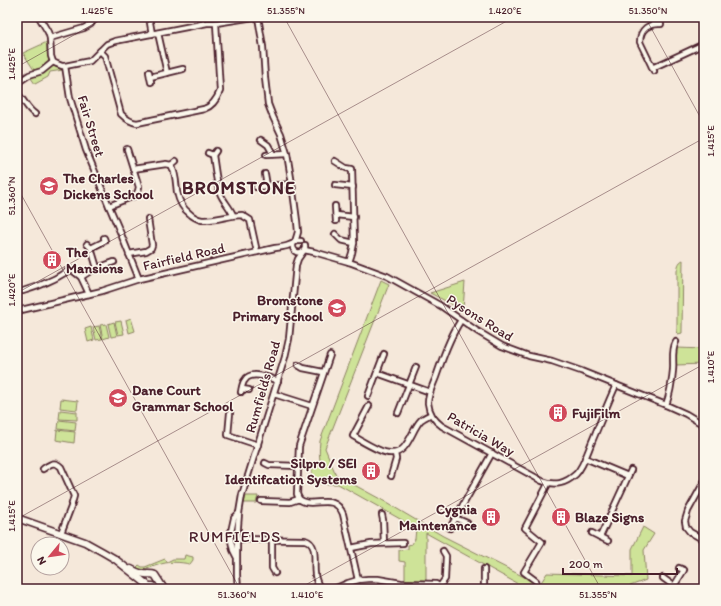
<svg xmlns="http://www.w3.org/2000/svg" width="721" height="606" viewBox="0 0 721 606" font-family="Itim,sans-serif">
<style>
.green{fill:#cee398;stroke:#8c8162}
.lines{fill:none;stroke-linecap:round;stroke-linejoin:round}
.minor-casing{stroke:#4a1f2b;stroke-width:8}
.major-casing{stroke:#4a1f2b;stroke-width:9}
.minor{stroke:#fbf7ec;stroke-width:4.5}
.major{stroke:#fbf7ec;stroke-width:6}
.ticks{fill:none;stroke:#4a1f2b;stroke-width:1;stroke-opacity:0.45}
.labels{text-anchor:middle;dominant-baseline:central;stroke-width:3;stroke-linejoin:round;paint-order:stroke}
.street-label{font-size:14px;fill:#4a1f2b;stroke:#fbf7ec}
.poi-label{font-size:14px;font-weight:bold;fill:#4a1f2b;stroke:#fbf7ec;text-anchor:start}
.quarter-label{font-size:16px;letter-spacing:1px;fill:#4a1f2b;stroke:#fbf7ec}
.district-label{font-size:18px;font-weight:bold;letter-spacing:1px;fill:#4a1f2b;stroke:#fbf7ec}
.neatline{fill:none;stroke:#4a1f2b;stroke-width:1.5}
.ticks-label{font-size:10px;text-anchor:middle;fill:#4a1f2b}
</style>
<rect width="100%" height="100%" fill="#f5e8da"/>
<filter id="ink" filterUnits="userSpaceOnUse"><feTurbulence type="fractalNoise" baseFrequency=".025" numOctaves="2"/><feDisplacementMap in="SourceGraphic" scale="8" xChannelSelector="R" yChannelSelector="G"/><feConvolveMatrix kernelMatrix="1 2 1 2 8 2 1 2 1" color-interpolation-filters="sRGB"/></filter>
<g filter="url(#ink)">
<g class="green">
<polygon points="47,42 47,51 49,59 49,61 41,68 34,70 23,53"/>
<path d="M52,66H56L63,70L50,72L48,77L35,84L31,78C40,73 44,75 52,66Z"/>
<path d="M683,260L682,331V333L678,334L677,331V271C678,267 678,262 683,260Z"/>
<path d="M381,280L389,284L325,448L336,475L382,500L443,536L538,584L542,581L547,573L632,576V549L643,527L654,534L644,550L646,580L622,589H527L426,533V580H405V562L399,561V550L408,549V545L412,544L415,539L416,528L338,484H312V465H321C319,457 319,450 320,441Z"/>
<polygon points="465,282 463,310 430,293"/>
<polygon points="131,318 135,331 129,333 126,320"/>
<polygon points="121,321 124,334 118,335 115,322"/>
<polygon points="114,322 117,336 111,337 108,324"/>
<polygon points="106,324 109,337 103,339 100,325"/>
<polygon points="99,326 102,339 96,340 93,327"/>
<polygon points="91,327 94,340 88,342 85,329"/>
<polygon points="677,348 704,349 704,364 676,365"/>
<polygon points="61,399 78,401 77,410 60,408"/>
<polygon points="60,410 77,412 77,420 59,419"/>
<polygon points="59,420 76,422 75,431 58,429"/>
<polygon points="57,430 75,432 74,443 56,440"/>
<polygon points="246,496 258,496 256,503 244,503"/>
<path d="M185,555L193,557V560L190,564C180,562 168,561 158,565C153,566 147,570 142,570C139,570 139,569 137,567L139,565L142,567H145L165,559L167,562L173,559H184Z"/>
</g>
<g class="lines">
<g class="minor-casing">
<g id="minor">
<polyline points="39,17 48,32 50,38 51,56 53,62 57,64 62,66 65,66 90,61 107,44 115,41 207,23 216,23 254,17"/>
<polyline points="149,17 152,34"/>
<polyline points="258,17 263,47 265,78 268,104 273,117 281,134 287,154 292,184 297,221 298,232 295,242"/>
<polyline points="653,17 654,23"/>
<polyline points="158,33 167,73"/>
<polyline points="50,38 84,28 91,24 95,17"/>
<path d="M100,51L105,56L121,114C126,119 130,122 137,123L204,109C213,106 217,99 220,91L216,23"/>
<polyline points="65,66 70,98 86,150 109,206 121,234 139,279"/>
<polyline points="652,68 704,44"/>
<path d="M654,71L640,42C640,29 649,23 661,24"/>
<polyline points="149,72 151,82"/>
<polyline points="150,77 183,69"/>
<polyline points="17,83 29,75 42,71 53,62"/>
<path d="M17,94C25,100 26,108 35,114"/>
<polyline points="261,140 268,145 273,154"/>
<polyline points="208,153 213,155 216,151"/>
<path d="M213,155C215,167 216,181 220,193C223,201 230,207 233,215"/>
<polyline points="266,155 287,154"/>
<polyline points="335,161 346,168 352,169 354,243 352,253 349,262"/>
<polyline points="171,165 176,161"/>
<path d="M133,169L166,164L171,165C176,172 176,184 177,192C179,201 182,208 189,213C193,217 197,219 202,220C214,221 230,215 242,215L250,220L257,252"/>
<polyline points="265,174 267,186"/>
<polyline points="335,185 353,187"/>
<polyline points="256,187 292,184"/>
<polyline points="109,206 136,195 138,191 139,187 127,149"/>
<polyline points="335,206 336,221"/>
<polyline points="336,215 354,217"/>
<polyline points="335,234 341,240 354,243"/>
<polyline points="87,244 91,248 97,268"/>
<path d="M293,244C292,250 296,254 302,252"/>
<polyline points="91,248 105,241 104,238"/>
<polyline points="304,250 314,252 349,262 387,276 441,306 477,331 502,346 529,356 552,361 581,371 666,405 686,414 704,425"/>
<polyline points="129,254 146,251 151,248 152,245 148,219"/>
<polyline points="81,277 92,270 114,262"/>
<path d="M23,291C34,288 44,284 54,279C60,276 66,271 72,270L81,277L89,294"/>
<path d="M17,311L102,291L139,279L275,248C284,247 290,246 297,241H301"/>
<path d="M461,320C450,337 443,357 436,377C433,385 428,394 428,403C429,413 435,421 442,426L542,481C555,486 565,484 576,474C583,467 587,454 591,444C599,425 607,405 616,385"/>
<polyline points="298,365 303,368 323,372"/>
<polyline points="377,373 430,392"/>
<polyline points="242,389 249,390"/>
<path d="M241,392C242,388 242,383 245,380C251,370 270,378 278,381"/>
<polyline points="274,394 312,406"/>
<polyline points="368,396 384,354"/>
<path d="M666,405C670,394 672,382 673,370C674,361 671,350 676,342"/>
<path d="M369,406L353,436C362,441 380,453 390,453C408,455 411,430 421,420C423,418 428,416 431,414"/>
<polyline points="230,413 228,435 258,445"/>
<polyline points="398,413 416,367"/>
<polyline points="585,458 628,476"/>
<polyline points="265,463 269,465 298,466"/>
<path d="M43,469C49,465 54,460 61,467L74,496L71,507L61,533"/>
<polyline points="391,476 396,459 395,453"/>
<polyline points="704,482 688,511 685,521 686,527 690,532 704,540"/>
<polyline points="299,499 297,494 299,446 330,355"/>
<path d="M261,501L290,502L299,499C312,510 334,491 343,514L358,580"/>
<polyline points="382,515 383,520 384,543"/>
<polyline points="455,518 467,523"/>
<polyline points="450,528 492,453"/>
<polyline points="592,533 608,541"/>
<polyline points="600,537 631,470"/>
<path d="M237,539L305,540C319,544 313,563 315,574C315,579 318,584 320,589"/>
<polyline points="272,540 272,568 275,573"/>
<polyline points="351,548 371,544 403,543"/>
<polyline points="236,556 233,550 230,536 234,518 239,513"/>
<polyline points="484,569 484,589"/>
<polyline points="663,578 678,589"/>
<polyline points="536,581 524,572 542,542 525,528 548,484"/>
<polyline points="440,586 445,579 446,556 443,551"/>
<polyline points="674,586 684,570 679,568"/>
<polyline points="238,589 237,575 237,539 239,513 242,495 285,357 289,339 296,265 298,259 305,249 305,245"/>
<polyline points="334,589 348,583 358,580 368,579 378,579 401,583 436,584 443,589"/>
</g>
</g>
<g class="major-casing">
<g id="major">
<polyline points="17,518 85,542 103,552 115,559 149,586 153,586 157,589"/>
<path d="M131,569C137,572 142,575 148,574C151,574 153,574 155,575L164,589"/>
</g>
</g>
<use href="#minor" class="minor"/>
<use href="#major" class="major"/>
</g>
</g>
<path class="ticks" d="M284,17L601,589M645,17L704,124M17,67L106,17M17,187L240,589M17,293L514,17M17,519L704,138M298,589L704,364"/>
<defs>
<g id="school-disc" transform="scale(1)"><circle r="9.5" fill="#d1495b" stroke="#fbf7ec"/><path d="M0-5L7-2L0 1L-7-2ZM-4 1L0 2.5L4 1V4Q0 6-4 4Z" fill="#fff"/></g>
<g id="building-disc" transform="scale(1)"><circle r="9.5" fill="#d1495b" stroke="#fbf7ec"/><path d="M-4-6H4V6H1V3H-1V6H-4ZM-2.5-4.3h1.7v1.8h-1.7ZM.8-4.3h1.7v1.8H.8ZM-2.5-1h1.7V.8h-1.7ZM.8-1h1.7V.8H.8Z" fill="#fff"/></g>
</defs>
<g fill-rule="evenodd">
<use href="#school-disc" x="49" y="186"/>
<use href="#building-disc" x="52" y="260"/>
<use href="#school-disc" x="337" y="308"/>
<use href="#school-disc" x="118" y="398"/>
<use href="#building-disc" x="558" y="413"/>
<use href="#building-disc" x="371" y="471"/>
<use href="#building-disc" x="491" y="517"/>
<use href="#building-disc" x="561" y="517"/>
</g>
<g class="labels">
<g class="street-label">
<text transform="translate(91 126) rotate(73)">Fair Street</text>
<text transform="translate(184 257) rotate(-13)">Fairfield Road</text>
<text transform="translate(480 318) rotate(32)">Pysons Road</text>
<text transform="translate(263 387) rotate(-74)">Rumfields Road</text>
<text transform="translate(481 434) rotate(30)">Patricia Way</text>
</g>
<g class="poi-label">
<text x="63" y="178">The Charles<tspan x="63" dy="16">Dickens School</tspan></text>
<text x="66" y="252">The<tspan x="66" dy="16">Mansions</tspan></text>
<text x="323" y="300" text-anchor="end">Bromstone<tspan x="323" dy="16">Primary School</tspan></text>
<text x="132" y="390">Dane Court<tspan x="132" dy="16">Grammar School</tspan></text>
<text x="572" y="413">FujiFilm</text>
<text x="357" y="463" text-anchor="end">Silpro / SEI<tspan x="357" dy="16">Identifcation Systems</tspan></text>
<text x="477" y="509" text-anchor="end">Cygnia<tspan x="477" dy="16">Maintenance</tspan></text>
<text x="575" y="517">Blaze Signs</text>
</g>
<g class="quarter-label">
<text x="235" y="536">RUMFIELDS</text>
</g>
<g class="district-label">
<text x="239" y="188">BROMSTONE</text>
</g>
</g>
<rect width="721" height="606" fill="none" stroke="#fbf7ec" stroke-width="44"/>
<g transform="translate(50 556) rotate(241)"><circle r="19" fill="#fbf7ec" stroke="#b4a19f"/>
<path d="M0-3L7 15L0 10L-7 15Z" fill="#d1495b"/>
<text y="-6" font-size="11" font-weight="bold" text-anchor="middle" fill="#4a1f2b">N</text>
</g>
<path d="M563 568v6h114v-6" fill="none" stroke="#4a1f2b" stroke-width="2"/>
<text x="569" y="568" font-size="12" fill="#4a1f2b" stroke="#fbf7ec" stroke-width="3" paint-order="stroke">200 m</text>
<rect x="22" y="22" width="677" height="562" class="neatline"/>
<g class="ticks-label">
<text x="97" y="14">1.425°E</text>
<text x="286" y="14">51.355°N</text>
<text x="505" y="14">1.420°E</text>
<text x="648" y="14">51.350°N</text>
<text transform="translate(11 64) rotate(-90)" y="4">1.425°E</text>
<text transform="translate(710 141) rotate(-90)" y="4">1.415°E</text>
<text transform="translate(11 196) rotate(-90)" y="4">51.360°N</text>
<text transform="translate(11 290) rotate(-90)" y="4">1.420°E</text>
<text transform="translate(710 367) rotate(-90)" y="4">1.410°E</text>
<text transform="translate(11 516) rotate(-90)" y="4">1.415°E</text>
<text x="237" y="598">51.360°N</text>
<text x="307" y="598">1.410°E</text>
<text x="598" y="598">51.355°N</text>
</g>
</svg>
